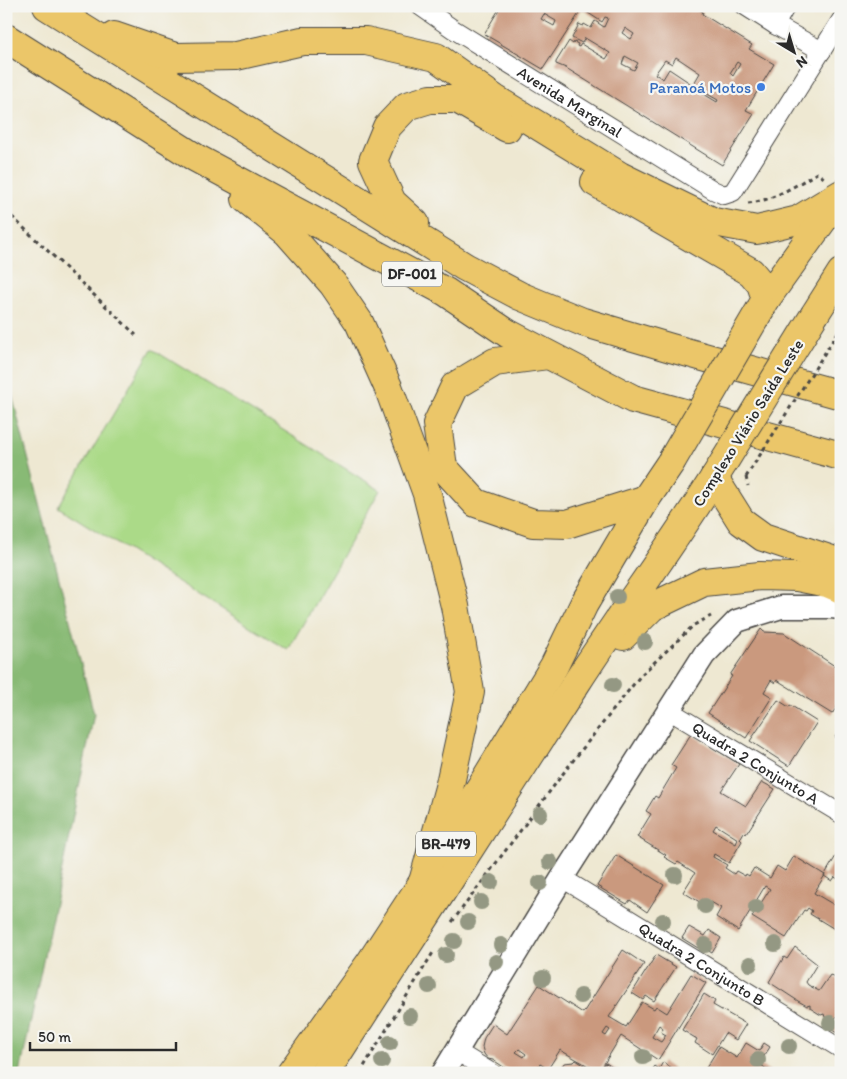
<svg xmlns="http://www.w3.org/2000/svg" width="847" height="1079" viewBox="0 0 847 1079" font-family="Itim,sans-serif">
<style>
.green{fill:#abda88;stroke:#6b825a}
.forest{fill:#88ba74;stroke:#5a7250}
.building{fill:#ca997e;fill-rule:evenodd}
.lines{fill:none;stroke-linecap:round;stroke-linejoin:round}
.minor-casing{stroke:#484744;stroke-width:20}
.tertiary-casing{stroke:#484744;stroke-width:25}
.primary-casing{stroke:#484744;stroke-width:30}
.path{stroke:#484744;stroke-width:3;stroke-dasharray:4 4;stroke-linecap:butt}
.minor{stroke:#fff;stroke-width:18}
.tertiary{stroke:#fff;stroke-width:22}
.primary{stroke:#ebc669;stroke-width:28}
.primary-bridge-casing{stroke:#484744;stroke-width:30;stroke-linecap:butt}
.path-bridge{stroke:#484744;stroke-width:3;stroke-dasharray:4 4;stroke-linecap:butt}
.primary-bridge{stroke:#ebc669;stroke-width:28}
.tree{fill:#949883}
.shop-dot{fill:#3f7fe0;stroke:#f6f6f2;stroke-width:2}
.labels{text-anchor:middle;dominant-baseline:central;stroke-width:4.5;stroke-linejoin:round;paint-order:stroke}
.shield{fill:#f6f6f2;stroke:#686867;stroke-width:1}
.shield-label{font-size:15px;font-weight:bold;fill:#2b2b2b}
.shop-label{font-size:16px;fill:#366cbe;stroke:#f6f6f2;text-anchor:end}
.street-label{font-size:16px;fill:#2b2b2b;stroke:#f6f6f2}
</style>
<rect width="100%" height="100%" fill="#f6f6f2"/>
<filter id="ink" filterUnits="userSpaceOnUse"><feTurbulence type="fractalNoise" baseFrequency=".02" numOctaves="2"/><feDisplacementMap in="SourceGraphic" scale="10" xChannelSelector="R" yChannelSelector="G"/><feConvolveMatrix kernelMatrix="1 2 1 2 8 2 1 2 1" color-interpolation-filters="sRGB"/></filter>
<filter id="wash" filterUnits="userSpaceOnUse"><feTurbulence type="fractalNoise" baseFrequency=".0096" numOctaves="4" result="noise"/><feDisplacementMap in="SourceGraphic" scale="20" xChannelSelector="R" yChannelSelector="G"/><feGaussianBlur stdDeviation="1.12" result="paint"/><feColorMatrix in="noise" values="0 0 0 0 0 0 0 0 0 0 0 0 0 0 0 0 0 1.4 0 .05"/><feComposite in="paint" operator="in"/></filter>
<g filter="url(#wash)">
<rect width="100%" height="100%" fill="#eee8d2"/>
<polygon class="green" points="152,349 380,490 288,650 58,507"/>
<polygon class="forest" points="6,372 94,714 20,1073 6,1073"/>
<g id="blocks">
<g class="building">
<path d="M501,6H694L703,12L702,14L752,45L749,49L774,64L746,110L754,114L722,165L566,68L556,64V62L569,41L573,44L574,42L578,44L577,46L579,47L581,44L606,59L610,53L585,38L582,43L572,38L579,24L583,26L584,24L591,28L595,21L604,27L608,18L605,17L602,22L582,9L543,69L484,34ZM544,14L556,21L554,26L541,19ZM625,28L634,34L631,39L622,33ZM625,56L638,63L634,70L622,64ZM676,57L700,73L693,85L669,69L663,79L655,74L665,60L672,64ZM737,62L740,64L733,76L730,73ZM693,86L718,100L717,102L692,87Z"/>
<polygon points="761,629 764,632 784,633 841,670 841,701 832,714 777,680 775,683 771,680 764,692 772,697 746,738 708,713 732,676 730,675"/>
<polygon points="778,700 789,707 790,705 817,722 789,766 750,741"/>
<polygon points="841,727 841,740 835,737"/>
<path d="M691,734L739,764L721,791L746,806L762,782L775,789L746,834L744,832L740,839L742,841L729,863L714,854L713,857L727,865L725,868L734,874L736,871L745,876L746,874L749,876L754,868L770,878L777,866L785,871L794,856L825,875L814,893L841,909V933L810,914L812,911L808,908L806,911L804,910L786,938L752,917L770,889L765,886L738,931L716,917L721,908L706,899L703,904L683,892L695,873L678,862L676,864L664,857L666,855L637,837L651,814L646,811L655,796L658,798L676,768L671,765ZM716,825L738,839L736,844L713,830Z"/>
<polygon points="841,848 841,881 835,877 832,881 824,876 836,856 839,858 841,855 838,853"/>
<polygon points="616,855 664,885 647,912 630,900 627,904 597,886"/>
<polygon points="689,927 705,936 709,930 721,938 712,953 700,946 698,948 682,938"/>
<polygon points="795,947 817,964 806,982 808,985 819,991 830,975 841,981 841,1010 833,1022 825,1017 824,1014 821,1015 810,1008 810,1005 807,1006 798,1001 769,982 784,957 787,959"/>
<path d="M623,950L644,964L609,1017L626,1027L642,1002L654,1009L656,1006L667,1013L691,974L706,983L658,1060L621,1036L599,1072L560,1050L548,1069L540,1064L538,1067L546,1073H513L493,1060L488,1059L484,1054L482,1047L484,1038L493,1024L507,1034L539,985L583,1013ZM659,1025L663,1028L661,1032L666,1035L661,1042L652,1037ZM607,1028L610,1030L606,1036L603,1034ZM519,1049L526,1054L524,1057L516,1052Z"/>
<polygon points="656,955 676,967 654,1001 646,996 643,1000 632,993"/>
<polygon points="704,994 715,1001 713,1005 746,1024 736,1040 725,1033 712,1054 695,1043 697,1039 682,1030"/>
<polygon points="841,1016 841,1035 832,1030"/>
<polygon points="746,1043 759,1051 764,1043 770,1047 759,1064 770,1071 769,1073 703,1073 719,1047 737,1058"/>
<polygon points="576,1060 596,1073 558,1073 564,1063 574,1062"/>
<polygon points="663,1062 679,1073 650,1073 655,1066 659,1069"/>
<polygon points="606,1063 621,1073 600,1073"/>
</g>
</g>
</g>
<g filter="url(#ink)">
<use href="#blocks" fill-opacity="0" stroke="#484744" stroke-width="1"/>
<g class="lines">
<g class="minor-casing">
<g id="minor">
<path id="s1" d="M420,6L453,29L713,190L724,195L733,192L841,20"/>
<polyline points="745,6 775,25 822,51"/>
<polyline points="775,25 786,6"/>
<path id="s2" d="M670,711L841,814"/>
<path id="s3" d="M562,878L841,1049"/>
<polyline points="456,1051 492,1073"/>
</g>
</g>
<g class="tertiary-casing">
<polyline id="tertiary" points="443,1073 562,878 704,655 737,621 781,607 831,607 841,608"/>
</g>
<g class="primary-casing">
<g id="primary">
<polyline points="47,6 465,267 520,296 583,322 671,348 841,395"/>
<polyline points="114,36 175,57 236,56 302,41 366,41 436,57 495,99 620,176 714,222 757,230 798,220 841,194"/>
<polyline points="6,38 196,158 446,292 507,333 633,399 841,456"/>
<polyline points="595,182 751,272 761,284 766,299"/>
<polyline points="246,199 287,232 333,284 359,322 389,389 427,494 455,606 470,692 450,784 423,882"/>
<polyline points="415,223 392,202 373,161 387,127 407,106 430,99 457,99 507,128"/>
<polyline points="761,308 766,299 835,203"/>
<polyline points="815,314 841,273"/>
<polyline points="548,355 495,362 455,386 437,424 443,467 476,503 533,523 567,524 646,499"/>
<polyline points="714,478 741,521 763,537 841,563"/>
<polyline points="623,636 652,607 704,582 760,576 797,577 827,583 841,589"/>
<polyline points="291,1073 370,963 423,882 554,666 584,604 646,499 671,462"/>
<path d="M325,1073C409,943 493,812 577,682C625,608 678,537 724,462"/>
</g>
</g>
<g class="path">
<path d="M748,203C773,201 796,185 817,173L824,178"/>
<polyline points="6,211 136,335"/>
<polyline points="746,477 748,486"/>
<polyline points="452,922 568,767 641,675 694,625 711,616"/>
<polyline points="360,1073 434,951"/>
</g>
<use href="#minor" class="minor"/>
<use href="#tertiary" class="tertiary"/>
<use href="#primary" class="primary"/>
<g class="primary-bridge-casing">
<g id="primary-bridge">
<polyline points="671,462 761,308"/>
<polyline points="724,462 815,314"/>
</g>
</g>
<polyline class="path-bridge" points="746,477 840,329"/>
<use href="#primary-bridge" class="primary-bridge"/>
</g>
<g class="tree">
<circle cx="617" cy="597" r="8"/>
<circle cx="645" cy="642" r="8"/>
<circle cx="613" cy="685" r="8"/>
<circle cx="540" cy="814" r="8"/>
<circle cx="550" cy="862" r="8"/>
<circle cx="675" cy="875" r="8"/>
<circle cx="491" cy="882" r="8"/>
<circle cx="540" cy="883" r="8"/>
<circle cx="481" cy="902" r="8"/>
<circle cx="705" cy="906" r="8"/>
<circle cx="756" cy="907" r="8"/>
<circle cx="663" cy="921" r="8"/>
<circle cx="468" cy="922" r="8"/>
<circle cx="454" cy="941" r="8"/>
<circle cx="775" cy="944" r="8"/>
<circle cx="501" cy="945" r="8"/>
<circle cx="705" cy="945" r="8"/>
<circle cx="446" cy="955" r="8"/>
<circle cx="496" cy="962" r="8"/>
<circle cx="750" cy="964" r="8"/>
<circle cx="543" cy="978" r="8"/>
<circle cx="429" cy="986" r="8"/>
<circle cx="581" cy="996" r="8"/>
<circle cx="410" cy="1016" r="8"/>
<circle cx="830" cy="1023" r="8"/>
<circle cx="390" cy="1043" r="8"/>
<circle cx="789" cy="1046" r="8"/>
<circle cx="643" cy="1057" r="8"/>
<circle cx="758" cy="1060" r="8"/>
<circle cx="382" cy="1061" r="8"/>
</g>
</g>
<circle class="shop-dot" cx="761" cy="87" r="5"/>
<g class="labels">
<g class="shield">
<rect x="382" y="261.5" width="60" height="25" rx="4"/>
<rect x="416" y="831.5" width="60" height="25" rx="4"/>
</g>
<g class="shield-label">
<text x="412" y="274">DF-001</text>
<text x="446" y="844">BR-479</text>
</g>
<g class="shop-label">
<text x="751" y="87">Paranoá Motos</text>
</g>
<g class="street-label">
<text stroke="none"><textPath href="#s1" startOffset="178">Avenida Marginal</textPath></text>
<text transform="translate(748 423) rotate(-58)">Complexo Viário Saída Leste</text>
<text stroke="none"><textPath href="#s2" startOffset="100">Quadra 2 Conjunto A</textPath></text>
<text stroke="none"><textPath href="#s3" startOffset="164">Quadra 2 Conjunto B</textPath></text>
</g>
</g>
<rect width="847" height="1079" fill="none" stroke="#f6f6f2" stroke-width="25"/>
<g transform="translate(794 52) rotate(142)" stroke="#f6f6f2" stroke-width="4" paint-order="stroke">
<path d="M0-4L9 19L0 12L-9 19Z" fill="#2b2b2b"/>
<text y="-8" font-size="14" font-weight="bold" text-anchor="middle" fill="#2b2b2b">N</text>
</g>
<path d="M30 1042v8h146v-8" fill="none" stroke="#2b2b2b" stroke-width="2.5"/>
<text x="38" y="1042" font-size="15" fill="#2b2b2b" stroke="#f6f6f2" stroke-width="4" paint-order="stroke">50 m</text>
</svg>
